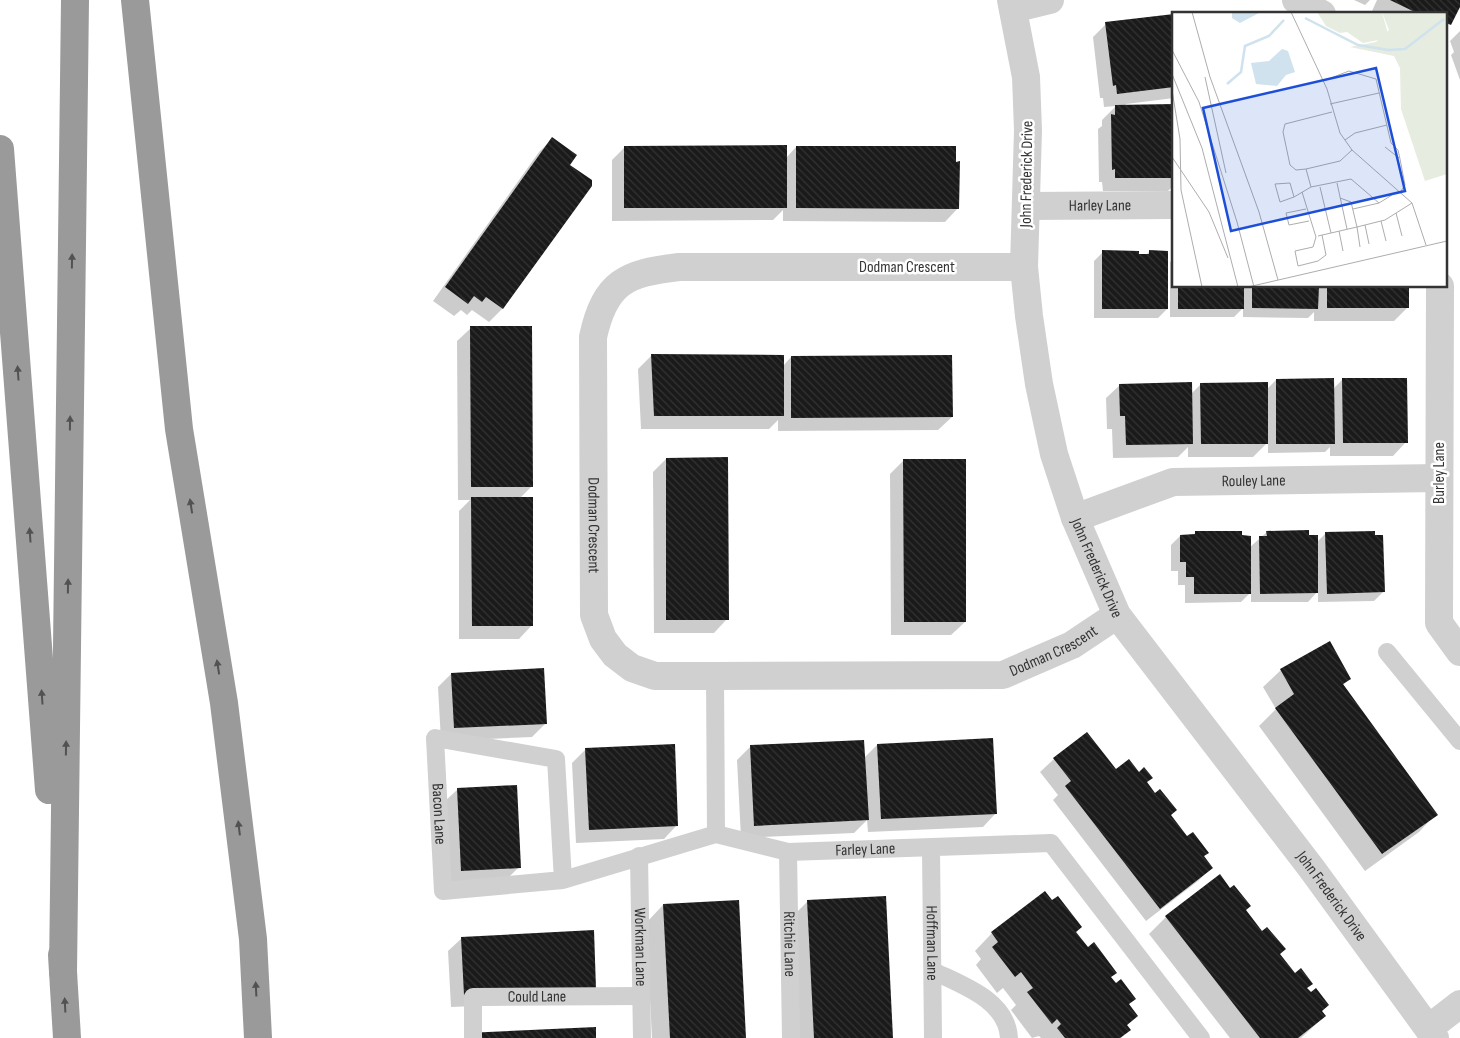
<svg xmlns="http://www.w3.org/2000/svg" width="1460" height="1038" viewBox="0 0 1460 1038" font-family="'Sofia Sans Condensed',sans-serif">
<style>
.shadow{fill:#0003}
.building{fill:url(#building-back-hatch)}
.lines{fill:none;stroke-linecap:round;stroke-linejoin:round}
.lane{stroke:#d0d0d0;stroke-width:18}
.street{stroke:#d0d0d0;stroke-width:28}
.highway{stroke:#9a9a9a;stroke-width:28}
.oneway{fill:#525252}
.labels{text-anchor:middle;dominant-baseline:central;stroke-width:5;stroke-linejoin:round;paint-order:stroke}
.street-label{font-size:16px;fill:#333;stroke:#fff}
.inset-river{fill:none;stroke:#cfe2ee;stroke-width:2.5}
.inset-road{fill:none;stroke:#adadad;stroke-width:1}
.view{fill:#1d4ed8;fill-opacity:0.15;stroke:#1d4ed8;stroke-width:2.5}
.inset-edge{fill:none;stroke:#333;stroke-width:2.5}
</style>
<defs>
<pattern id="building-back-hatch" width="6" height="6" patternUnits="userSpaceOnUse" patternTransform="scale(1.25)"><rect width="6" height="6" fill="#1a1a1a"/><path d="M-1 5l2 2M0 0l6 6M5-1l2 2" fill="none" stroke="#333"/></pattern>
</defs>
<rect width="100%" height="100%" fill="#fff"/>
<g class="shadow">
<polygon points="1354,0 1370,0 1365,5"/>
<polygon points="1377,0 1460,0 1460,4 1446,28 1446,14 1378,14 1372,11"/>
<polygon points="1174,15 1174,98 1126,104 1126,106 1174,105 1174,185 1168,191 1103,191 1102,182 1099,182 1098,129 1102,126 1102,120 1116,106 1104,107 1103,98 1100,98 1093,37 1106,24"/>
<polygon points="1460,31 1460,80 1451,55 1454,52 1450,41"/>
<polygon points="552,139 569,165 591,186 502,309 489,322 472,310 467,315 461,310 454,316 433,301 539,152"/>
<polygon points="625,147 786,158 796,147 958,208 945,222 783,221 783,210 773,220 612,221 612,160"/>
<polygon points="1103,252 1145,256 1149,252 1167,309 1158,318 1094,318 1094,261"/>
<polygon points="1174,259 1174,286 1408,286 1408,307 1394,321 1314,321 1314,312 1308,318 1243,317 1243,308 1234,317 1170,317 1170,262"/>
<polygon points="471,328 532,486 520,498 532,625 519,639 459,639 459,511 470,500 458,500 457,341"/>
<polygon points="651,356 783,366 791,357 952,417 938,430 778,431 778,420 769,429 641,429 638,369"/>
<polygon points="1343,379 1406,442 1393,456 1330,456 1330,447 1325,452 1268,453 1268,442 1253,457 1188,457 1188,447 1178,457 1113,458 1112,429 1107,429 1106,398 1120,385 1191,394 1201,384 1267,389 1276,380 1333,389"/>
<polygon points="666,459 727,619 714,633 654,633 653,472"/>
<polygon points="904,460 965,622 951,635 891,635 890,474"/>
<polygon points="1267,532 1308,536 1316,543 1326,533 1383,592 1374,601 1318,602 1318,591 1308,602 1251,602 1251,592 1241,602 1185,603 1185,585 1178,585 1178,571 1171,571 1171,545 1180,536 1192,536 1195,533 1240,537 1250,547"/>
<polygon points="1281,670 1349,679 1342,686 1436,814 1419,832 1365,871 1259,726 1276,709 1263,687"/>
<polygon points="451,674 546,723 532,737 441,741 438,687"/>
<polygon points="877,745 996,813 983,827 868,832 867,820 854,833 741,838 737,760 750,747 864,758"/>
<polygon points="586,749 677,825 664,839 576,843 572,763"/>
<polygon points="1054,759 1115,770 1146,783 1187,837 1207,853 1203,857 1211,868 1198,881 1146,921 1053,800 1058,795 1040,772"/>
<polygon points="458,789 519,867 506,880 448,884 444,802"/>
<polygon points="1045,893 1087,949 1116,973 1110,978 1137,1016 1126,1026 1129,1030 1121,1038 1041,1038 1039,1036 1032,1038 1011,1010 1016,1005 1003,988 997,993 976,965 981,959 975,951 992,933"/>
<polygon points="808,901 892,1038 796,1038 790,919"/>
<polygon points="663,905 744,1038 652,1038 646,923"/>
<polygon points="1245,911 1306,989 1325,1016 1301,1038 1230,1038 1149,934 1166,917"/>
<polygon points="462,938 582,1002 451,1007 448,951"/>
</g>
<g class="building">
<polygon points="1390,0 1460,0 1460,7 1451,25 1446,23 1446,14 1419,14"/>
<polygon points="1174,14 1174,87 1117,94 1116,85 1113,86 1105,22"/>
<polygon points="1174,104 1174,178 1115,178 1115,169 1112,170 1111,114 1115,115 1115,105"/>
<polygon points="552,137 577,155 570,165 592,180 592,186 503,309 486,297 482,302 474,296 468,304 445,287"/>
<polygon points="787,145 787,208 624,208 624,146"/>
<polygon points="796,146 956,146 956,162 960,161 959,209 796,208"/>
<polygon points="1102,250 1139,251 1139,254 1149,254 1149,250 1168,251 1168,309 1102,309"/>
<rect x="1178" y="286" width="66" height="23"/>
<polygon points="1252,286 1319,286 1318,309 1252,308"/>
<rect x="1327" y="286" width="82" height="22"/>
<polygon points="470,326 532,326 533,487 471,487"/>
<polygon points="651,354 784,355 784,416 654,416"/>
<polygon points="952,355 953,417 791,418 791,356"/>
<polygon points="1334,378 1335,444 1276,444 1276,379"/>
<polygon points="1342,378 1407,378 1408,443 1343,443"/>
<polygon points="1192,382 1193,444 1126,445 1125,416 1120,416 1119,384"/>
<polygon points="1268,382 1268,444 1201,444 1200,383"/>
<polygon points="728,457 729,620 666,620 666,458"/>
<polygon points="903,459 966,459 966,622 904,622"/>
<polygon points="471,497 533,497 533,626 472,626"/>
<polygon points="1309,530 1309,535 1318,535 1318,593 1260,594 1259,536 1267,536 1266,531"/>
<polygon points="1195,531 1242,531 1242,535 1251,536 1251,594 1194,594 1194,577 1186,577 1186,562 1180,562 1180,535 1195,534"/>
<polygon points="1375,531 1375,535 1383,535 1385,592 1327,594 1325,532"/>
<polygon points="1330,641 1351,679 1343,684 1438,815 1382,854 1275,708 1294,694 1280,669"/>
<polygon points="544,668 547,724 454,728 451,673"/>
<polygon points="1087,732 1116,769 1129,759 1139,772 1144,767 1153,778 1147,782 1155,793 1160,789 1177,810 1171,815 1187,836 1193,832 1209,853 1204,856 1213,868 1160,909 1065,786 1071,781 1053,758"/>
<polygon points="993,738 997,814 881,819 877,744"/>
<polygon points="864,740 869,820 754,826 750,745"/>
<polygon points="675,744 678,826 589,830 585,748"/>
<polygon points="517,785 521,868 461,871 457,788"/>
<polygon points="1220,874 1230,888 1234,885 1251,906 1246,910 1262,931 1267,927 1286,949 1280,954 1295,973 1301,968 1313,984 1307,988 1311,992 1316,988 1329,1005 1322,1011 1326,1016 1298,1038 1260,1038 1165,916"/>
<polygon points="1045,891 1052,900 1058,896 1082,927 1076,932 1088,947 1094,942 1117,973 1111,977 1116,983 1121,979 1136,999 1129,1004 1138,1016 1127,1025 1131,1030 1120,1038 1065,1038 1057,1028 1061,1024 1057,1019 1052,1024 1027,992 1033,988 1021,972 1015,977 992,947 998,942 991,932"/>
<polygon points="886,896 893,1038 814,1038 807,900"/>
<polygon points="739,900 746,1038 670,1038 663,904"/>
<polygon points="594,930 596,989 464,995 461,937"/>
<polygon points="596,1027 596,1038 466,1038 466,1033"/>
</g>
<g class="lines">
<g class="lane">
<polyline points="1387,652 1460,741"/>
<polyline points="715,676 716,834"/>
<path id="s1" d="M931,849L933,1038"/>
<path id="s2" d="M788,852L791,1038"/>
<path id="s3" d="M639,856L642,1038"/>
<path id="s4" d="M563,880L556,759L435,738L443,891L563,880L716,834L788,852L1051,843L1201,1038"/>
<path d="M933,971C962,985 1007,1000 1009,1038"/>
<path id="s5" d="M473,1038V997L641,996"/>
</g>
<g class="street">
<path id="s6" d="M1011,0L1026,77L1028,130L1024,267L1029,316L1039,384L1054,454L1075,518L1117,615L1312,869L1435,1038"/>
<polyline points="1296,0 1322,14"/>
<polyline points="1013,9 1050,0"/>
<path id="s7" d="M1028,206L1174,205"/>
<path id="s8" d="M1024,267H679C626,273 605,282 593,337L594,615L603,639L615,655L632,668L655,676H715L1003,675L1072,645L1117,615"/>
<polyline points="1440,286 1439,623 1460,652"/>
<path id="s9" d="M1075,518L1173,482L1439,478"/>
<polyline points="1429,1028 1460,1004"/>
</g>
<g class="highway">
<polyline points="135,0 179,429 224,703 253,939 258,1038"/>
<polyline points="0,149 49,790"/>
<polyline points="62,955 67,1038"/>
<polyline points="63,972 75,0"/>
</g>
</g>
<defs><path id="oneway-solid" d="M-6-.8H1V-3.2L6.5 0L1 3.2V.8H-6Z" transform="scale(1.25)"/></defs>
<g class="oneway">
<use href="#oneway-solid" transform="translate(72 261) rotate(-89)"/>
<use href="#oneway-solid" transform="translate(18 373) rotate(-94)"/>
<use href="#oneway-solid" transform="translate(70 423) rotate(-89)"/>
<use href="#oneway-solid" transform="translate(191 506) rotate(-99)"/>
<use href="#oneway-solid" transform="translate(30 535) rotate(-94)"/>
<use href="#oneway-solid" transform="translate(68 586) rotate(-89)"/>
<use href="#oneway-solid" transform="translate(218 667) rotate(-99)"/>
<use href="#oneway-solid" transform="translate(42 697) rotate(-94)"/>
<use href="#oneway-solid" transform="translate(66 748) rotate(-89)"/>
<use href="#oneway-solid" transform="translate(239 828) rotate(-97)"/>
<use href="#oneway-solid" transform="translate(256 989) rotate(-93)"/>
<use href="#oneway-solid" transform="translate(65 1005) rotate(-93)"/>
</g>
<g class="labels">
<g class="street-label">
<text transform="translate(1027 174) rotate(-89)">John Frederick Drive</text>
<text stroke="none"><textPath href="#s7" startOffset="72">Harley Lane</textPath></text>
<text x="907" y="267">Dodman Crescent</text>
<text transform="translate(1439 473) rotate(-90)">Burley Lane</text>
<text stroke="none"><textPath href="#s9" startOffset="185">Rouley Lane</textPath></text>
<text stroke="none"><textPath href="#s8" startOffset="656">Dodman Crescent</textPath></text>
<text stroke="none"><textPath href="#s6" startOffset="580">John Frederick Drive</textPath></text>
<text stroke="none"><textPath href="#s8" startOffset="1241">Dodman Crescent</textPath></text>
<text stroke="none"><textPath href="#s4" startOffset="320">Bacon Lane</textPath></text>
<text stroke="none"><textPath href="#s4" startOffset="829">Farley Lane</textPath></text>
<text stroke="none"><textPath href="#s6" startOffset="985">John Frederick Drive</textPath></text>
<text stroke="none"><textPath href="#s1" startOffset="94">Hoffman Lane</textPath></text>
<text stroke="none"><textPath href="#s2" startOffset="92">Ritchie Lane</textPath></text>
<text stroke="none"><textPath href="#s3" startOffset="91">Workman Lane</textPath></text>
<text stroke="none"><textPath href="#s5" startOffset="105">Could Lane</textPath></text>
</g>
</g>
<g transform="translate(1172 12)">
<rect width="275" height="275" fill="#fff"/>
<path d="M210,0H275V162L253,169L229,97L228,56L222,44L178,35L204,30L217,18Z" fill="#e6ecdf"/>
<path d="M145,0H210L216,22L212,27L191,31L175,20L168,21L154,14Z" fill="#e6ecdf"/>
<path d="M60,0H87V1L68,11L60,6ZM110,37L116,39L123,60L114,63L105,74L84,72L79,51L97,49Z" fill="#cfe2ee"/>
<path class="inset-river" d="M133,6L186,33L216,38L233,37L272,7M55,72L69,60L73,34L97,24L112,8"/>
<path class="inset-road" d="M20,0L38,65L87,200L106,268M119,0L155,77L168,121L180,138L240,191L254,233M0,38L27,90L65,210L82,275M0,62L30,136L66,275M33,65L54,161M151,69L177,59L204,67L219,131L226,138L228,147L233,173L229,179M0,78L8,127L9,178L30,275M158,92L207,81M160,100L113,112L111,120L118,153L124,158L134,157L168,149L180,138M173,128L183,121L215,113M213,135L227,146M0,145L37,200L56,246M134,157L139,175M165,171L175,217M148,175L159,221M130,180L144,225M122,185L118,171L103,172L108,190L122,185L139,175L179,167L207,191M168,186L179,190L185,215L213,208L240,191M134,197L114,201L117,213L137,209M181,197L207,191L220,183M224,201L230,224M209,209L214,229M193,213L197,232M167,219L171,239M146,224L185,215L188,235M144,225L141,235L123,239L126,254L146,249L154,243L150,223M76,275L275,229"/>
<path class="view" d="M204,56L233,179L59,219L31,96Z"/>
<rect width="275" height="275" class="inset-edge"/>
</g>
</svg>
